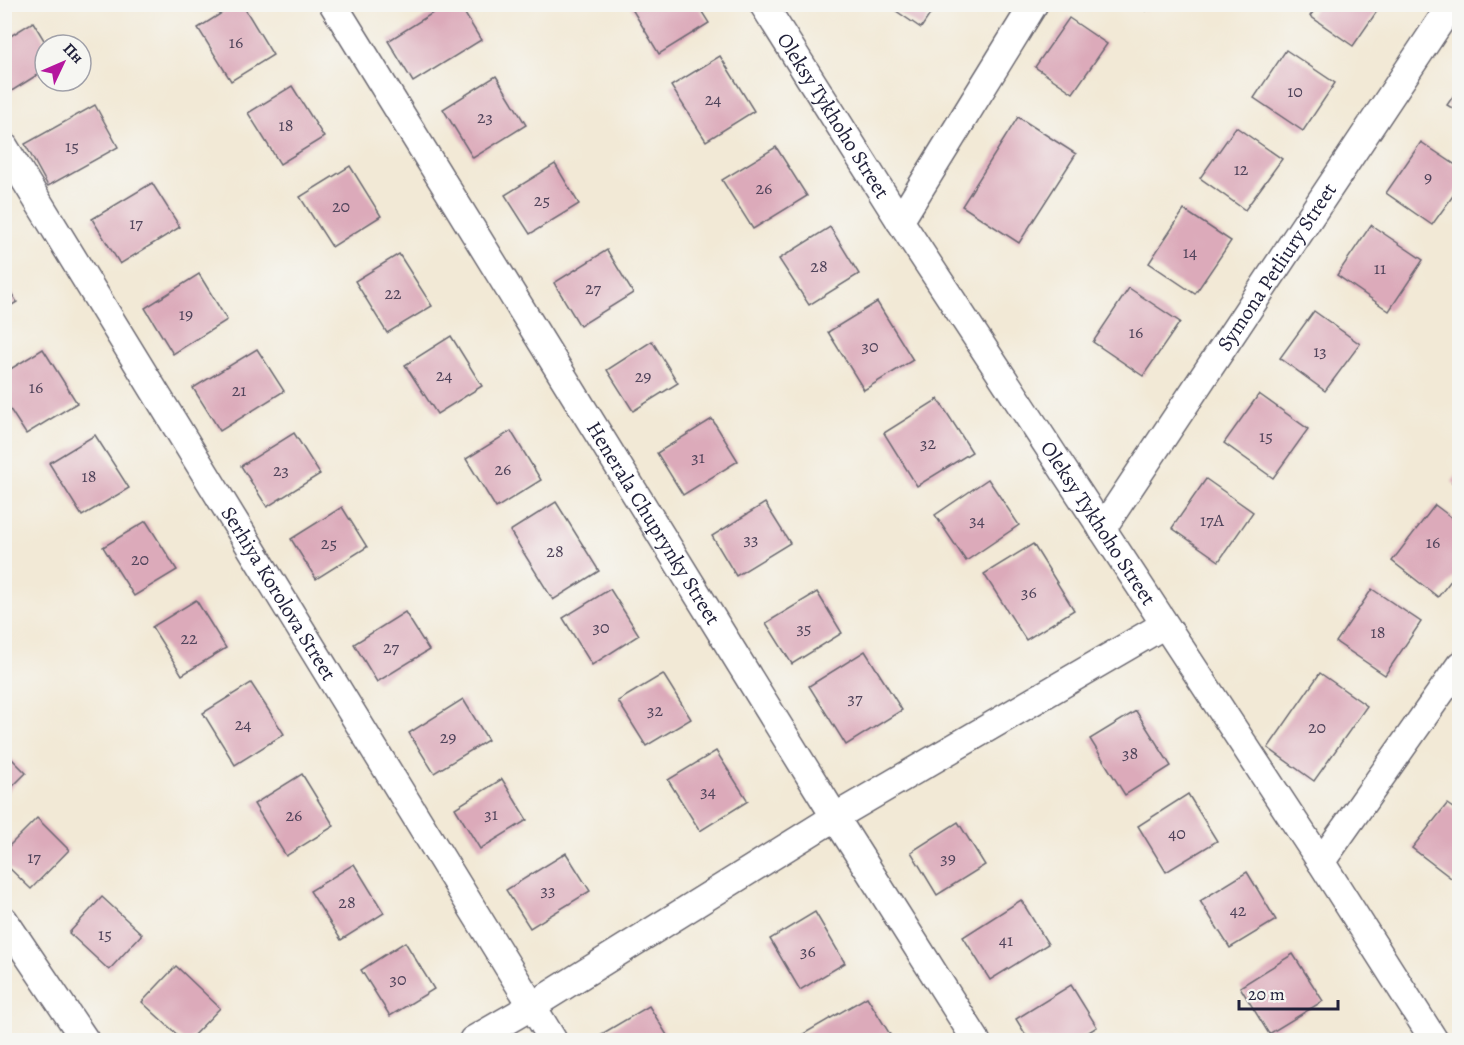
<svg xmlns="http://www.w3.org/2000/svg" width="1464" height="1045" viewBox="0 0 1464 1045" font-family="Alegreya,serif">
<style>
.building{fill:#dcaaba}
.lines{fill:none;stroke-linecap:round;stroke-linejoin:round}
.minor-casing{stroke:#6b6871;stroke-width:30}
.minor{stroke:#fff;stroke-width:27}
.labels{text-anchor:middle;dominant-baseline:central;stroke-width:6;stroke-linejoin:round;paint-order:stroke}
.number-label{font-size:18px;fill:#50445b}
.street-label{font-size:21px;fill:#22223b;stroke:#f6f6f2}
</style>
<rect width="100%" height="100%" fill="#f6f6f2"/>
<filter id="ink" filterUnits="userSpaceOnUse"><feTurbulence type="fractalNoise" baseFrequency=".0167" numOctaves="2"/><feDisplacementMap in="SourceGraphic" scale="12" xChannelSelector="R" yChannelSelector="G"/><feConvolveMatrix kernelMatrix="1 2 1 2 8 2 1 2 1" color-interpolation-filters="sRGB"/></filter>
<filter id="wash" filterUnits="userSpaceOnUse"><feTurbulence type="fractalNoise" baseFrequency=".008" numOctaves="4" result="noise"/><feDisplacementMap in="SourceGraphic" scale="24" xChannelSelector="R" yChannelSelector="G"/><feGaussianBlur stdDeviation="1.35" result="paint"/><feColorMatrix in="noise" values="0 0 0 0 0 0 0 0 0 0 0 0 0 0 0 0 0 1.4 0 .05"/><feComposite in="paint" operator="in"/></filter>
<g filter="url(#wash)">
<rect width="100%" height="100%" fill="#f2e9d6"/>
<g id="blocks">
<g class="building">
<polygon points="236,4 242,4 273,55 231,81 198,28"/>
<polygon points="447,4 459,4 481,40 413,82 388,41"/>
<polygon points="629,4 697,4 709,23 659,54"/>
<polygon points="886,4 937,4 921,28"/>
<polygon points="1136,4 1150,4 1146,11"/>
<polygon points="1319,4 1382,4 1353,46 1310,16"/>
<polygon points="1069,18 1107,44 1073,93 1035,67"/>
<polygon points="33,22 47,45 45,45 45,70 10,92 4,84 4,40"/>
<polygon points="1286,50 1335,83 1303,131 1254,98"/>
<polygon points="720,56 754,111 706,141 671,86"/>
<polygon points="496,76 526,125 473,158 443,109"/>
<polygon points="292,86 324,137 280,164 248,113"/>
<polygon points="1460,86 1460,113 1447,105"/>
<polygon points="95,105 118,147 48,186 25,144"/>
<polygon points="1018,117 1076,154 1019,243 962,206"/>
<polygon points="1236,127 1282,159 1245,210 1200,178"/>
<polygon points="1421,142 1460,168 1460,186 1432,225 1386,193"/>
<polygon points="776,147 807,196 753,229 722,180"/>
<polygon points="555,164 579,204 530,234 505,195"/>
<polygon points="350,166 381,216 332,247 300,197"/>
<polygon points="152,183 180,227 120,264 92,219"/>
<polygon points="1184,210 1231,241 1195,294 1149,263"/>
<polygon points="1371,225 1423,260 1389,311 1337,275"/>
<polygon points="830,227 859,274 809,305 779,259"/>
<polygon points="607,250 633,293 580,326 554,283"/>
<polygon points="399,254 432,306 387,333 355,281"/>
<polygon points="199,274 227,320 173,354 145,308"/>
<polygon points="4,282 17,302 4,310"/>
<polygon points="1129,288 1180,322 1143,376 1093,342"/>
<polygon points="877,302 913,360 864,390 828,332"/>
<polygon points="1314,311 1360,344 1325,391 1280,358"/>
<polygon points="451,336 482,386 437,414 405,365"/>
<polygon points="652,341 678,383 633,411 607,370"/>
<polygon points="43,349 77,403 26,434 4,400 4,373"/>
<polygon points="257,349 284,391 220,431 193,388"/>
<polygon points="1259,394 1308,429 1273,478 1224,443"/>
<polygon points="938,399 972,452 917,486 884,433"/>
<polygon points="712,419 738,461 683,495 657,453"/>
<polygon points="511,431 541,480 496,508 466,459"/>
<polygon points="294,433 320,474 267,507 241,466"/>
<polygon points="95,435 129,488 82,516 49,463"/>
<polygon points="1460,471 1460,487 1452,482"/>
<polygon points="988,479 1019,525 966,561 935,515"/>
<polygon points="1206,479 1253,512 1219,561 1172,528"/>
<polygon points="556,502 599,571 553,600 510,531"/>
<polygon points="765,503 790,543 736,576 712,536"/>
<polygon points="1435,505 1460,524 1460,569 1438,597 1392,561"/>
<polygon points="342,507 367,547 316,579 291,539"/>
<polygon points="146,521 177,570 134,596 103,547"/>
<polygon points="1033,544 1074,610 1026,640 984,574"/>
<polygon points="610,589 639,635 592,665 563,618"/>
<polygon points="1372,589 1421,622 1385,675 1336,642"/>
<polygon points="817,592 842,633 792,664 766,623"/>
<polygon points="196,600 226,648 182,675 152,627"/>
<polygon points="405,612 429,650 377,682 354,644"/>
<polygon points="865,651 902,710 846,745 809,686"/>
<polygon points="1320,673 1367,706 1314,781 1268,748"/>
<polygon points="663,674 691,719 646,746 618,701"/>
<polygon points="251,683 284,734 235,765 203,713"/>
<polygon points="463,699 488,740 434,773 409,733"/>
<polygon points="1136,711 1171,766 1125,795 1090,739"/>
<polygon points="4,751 26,773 4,795"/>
<polygon points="716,751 748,801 700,831 668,780"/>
<polygon points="302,774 334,826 286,856 254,804"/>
<polygon points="502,779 527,820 480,849 455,808"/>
<polygon points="1188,794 1217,841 1166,872 1138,826"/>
<polygon points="1447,804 1460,813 1460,876 1455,881 1412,848"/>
<polygon points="37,818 69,850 31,889 4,863 4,851"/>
<polygon points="958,822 985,865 937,895 911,852"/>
<polygon points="566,853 590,891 530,928 506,890"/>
<polygon points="354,864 384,913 341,940 310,891"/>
<polygon points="1247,872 1276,920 1230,948 1200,901"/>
<polygon points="102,897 142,934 109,970 69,933"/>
<polygon points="1021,900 1048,944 990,980 963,937"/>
<polygon points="815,912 845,963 800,990 770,939"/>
<polygon points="405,942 434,989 390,1016 361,970"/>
<polygon points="1293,954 1323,1001 1269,1034 1240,987"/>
<polygon points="176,966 220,1008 189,1040 183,1040 142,1002"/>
<polygon points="1071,985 1097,1027 1076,1040 1029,1040 1016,1019"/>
<polygon points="867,997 891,1036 884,1040 793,1040"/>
<polygon points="649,1006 670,1040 597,1040 595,1038"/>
<polygon points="4,1029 11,1040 4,1040"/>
</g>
</g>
</g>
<g filter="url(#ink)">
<use href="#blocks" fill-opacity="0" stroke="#6b6871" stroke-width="1.5"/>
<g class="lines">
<g class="minor-casing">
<g id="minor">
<path id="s1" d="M333,4L835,817L976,1040"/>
<path id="s2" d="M763,4L900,221L1321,862L1434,1040"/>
<path id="s3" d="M4,146L553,1040"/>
<polyline points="900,221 1034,4"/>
<path id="s4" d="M1102,529L1452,4"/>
<polyline points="1321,862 1460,665"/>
<polyline points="4,920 85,1040"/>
<polyline points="473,1040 532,1006 835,817 1164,625"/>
</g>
</g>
<use href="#minor" class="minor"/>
</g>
</g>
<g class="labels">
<g class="number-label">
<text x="236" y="42">16</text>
<text x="1295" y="91">10</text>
<text x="713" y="99">24</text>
<text x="485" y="117">23</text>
<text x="286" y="125">18</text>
<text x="72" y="146">15</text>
<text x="1241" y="169">12</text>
<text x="1428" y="177">9</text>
<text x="764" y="188">26</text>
<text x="542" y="200">25</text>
<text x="341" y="206">20</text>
<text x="136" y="223">17</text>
<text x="1190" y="252">14</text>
<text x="819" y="266">28</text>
<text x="1380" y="268">11</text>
<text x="593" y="288">27</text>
<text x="393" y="293">22</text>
<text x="186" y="314">19</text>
<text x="1136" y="332">16</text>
<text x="870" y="346">30</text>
<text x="1320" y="351">13</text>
<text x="444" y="375">24</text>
<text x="643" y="376">29</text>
<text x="36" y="387">16</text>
<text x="239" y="390">21</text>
<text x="1266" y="436">15</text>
<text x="928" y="443">32</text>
<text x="698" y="457">31</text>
<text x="503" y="469">26</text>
<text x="281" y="470">23</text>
<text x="89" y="476">18</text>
<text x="977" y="520">34</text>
<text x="1212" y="520">17А</text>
<text x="751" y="539">33</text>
<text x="1433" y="542">16</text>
<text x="329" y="543">25</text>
<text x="555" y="551">28</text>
<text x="140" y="559">20</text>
<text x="1029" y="592">36</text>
<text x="601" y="627">30</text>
<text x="804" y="628">35</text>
<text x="1378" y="632">18</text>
<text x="189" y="638">22</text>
<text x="391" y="647">27</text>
<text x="855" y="698">37</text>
<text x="655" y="710">32</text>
<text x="243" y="724">24</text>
<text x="1317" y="727">20</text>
<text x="448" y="737">29</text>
<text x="1130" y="753">38</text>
<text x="708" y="791">34</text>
<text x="491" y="814">31</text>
<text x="294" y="815">26</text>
<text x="1177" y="833">40</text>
<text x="34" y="857">17</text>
<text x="948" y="858">39</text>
<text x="548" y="890">33</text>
<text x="347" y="902">28</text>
<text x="1238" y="910">42</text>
<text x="105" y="934">15</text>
<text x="1006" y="940">41</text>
<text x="808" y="951">36</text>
<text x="398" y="979">30</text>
</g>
<g class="street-label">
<text stroke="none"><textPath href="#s2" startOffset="132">Oleksy Tykhoho Street</textPath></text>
<text stroke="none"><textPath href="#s4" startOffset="315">Symona Petliury Street</textPath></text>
<text stroke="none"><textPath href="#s1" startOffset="610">Henerala Chuprynky Street</textPath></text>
<text stroke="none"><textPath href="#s2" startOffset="618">Oleksy Tykhoho Street</textPath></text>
<text stroke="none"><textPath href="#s3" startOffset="525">Serhiya Korolova Street</textPath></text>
</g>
</g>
<rect width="1464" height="1045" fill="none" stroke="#f6f6f2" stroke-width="24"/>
<g transform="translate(63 63) rotate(46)"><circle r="28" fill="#f6f6f2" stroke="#a1a1a9" stroke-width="1.5"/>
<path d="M0-4.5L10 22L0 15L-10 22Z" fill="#b5179e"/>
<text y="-9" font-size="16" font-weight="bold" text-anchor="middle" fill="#22223b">Пн</text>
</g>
<path d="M1239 1000v9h99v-9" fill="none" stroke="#22223b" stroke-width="3"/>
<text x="1248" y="1000" font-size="18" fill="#22223b" stroke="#f6f6f2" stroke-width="4.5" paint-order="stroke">20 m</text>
</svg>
